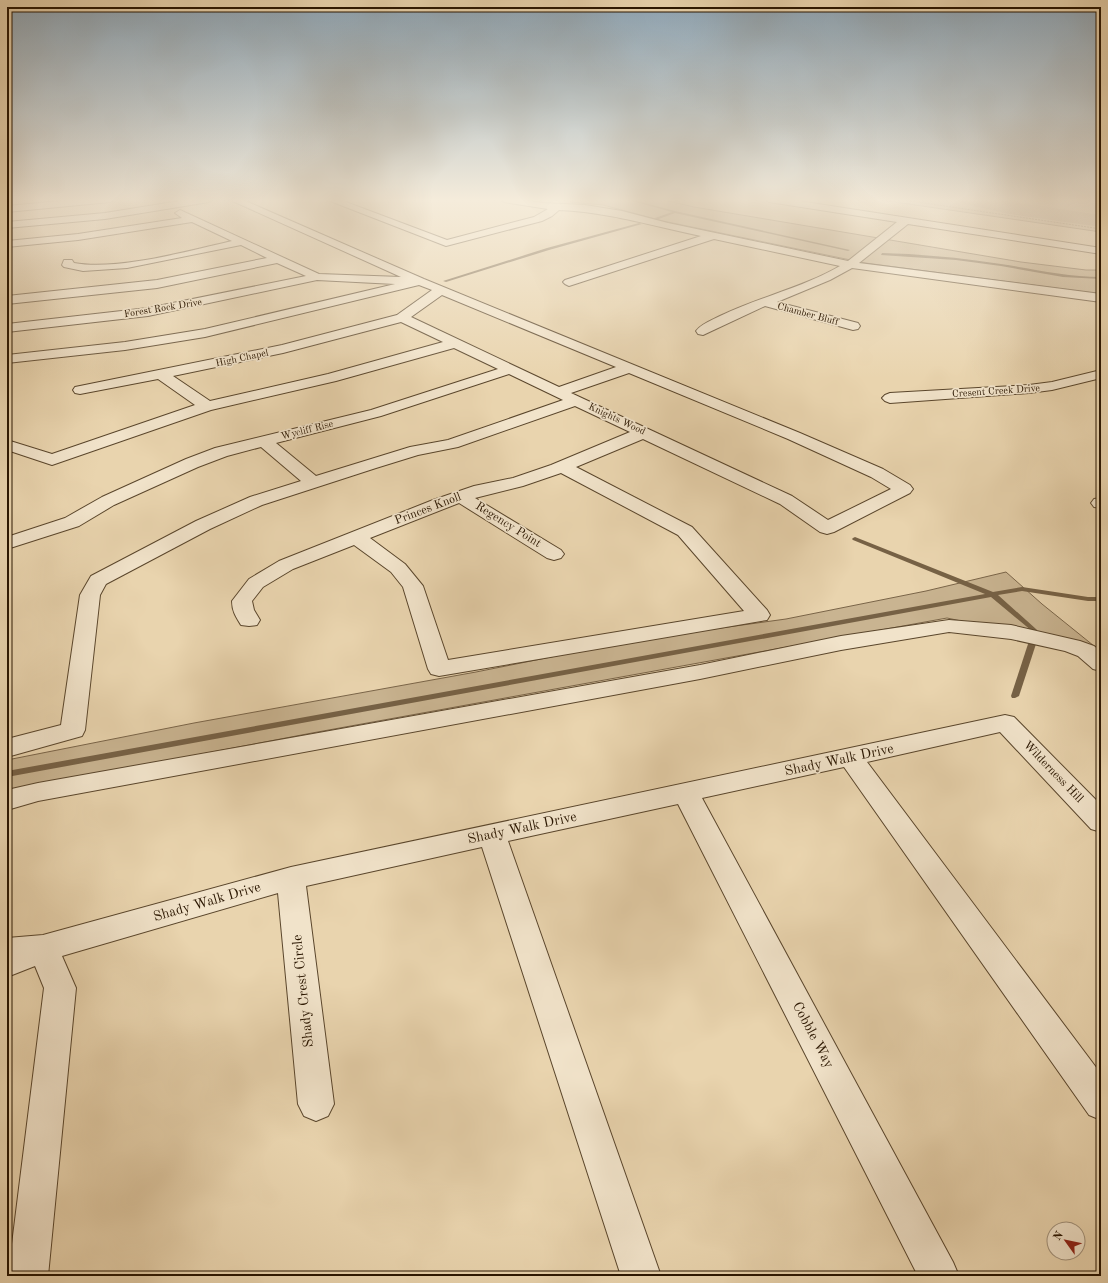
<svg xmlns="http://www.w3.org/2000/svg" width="1108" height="1283" viewBox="0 0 1108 1283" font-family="'Old Standard TT',serif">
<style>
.green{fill:#c9b491;stroke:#7a6549}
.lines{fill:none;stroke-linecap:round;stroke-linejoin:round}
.stream{fill:#766145;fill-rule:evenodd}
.river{fill:#a89373;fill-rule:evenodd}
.minor-casing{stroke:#5a462c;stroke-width:2}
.path{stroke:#2a1601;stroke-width:1;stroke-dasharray:0.5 1;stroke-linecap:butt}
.minor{fill:#f1e3ca;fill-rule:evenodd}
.labels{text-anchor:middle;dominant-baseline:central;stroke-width:3.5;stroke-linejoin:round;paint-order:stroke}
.far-street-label{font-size:10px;fill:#2a1601;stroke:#f1e3ca}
.street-label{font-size:12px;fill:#2a1601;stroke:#f1e3ca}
.near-street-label{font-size:14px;fill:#2a1601;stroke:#f1e3ca}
</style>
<rect width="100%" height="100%" fill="#e9d4ae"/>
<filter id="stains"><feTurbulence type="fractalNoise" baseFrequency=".005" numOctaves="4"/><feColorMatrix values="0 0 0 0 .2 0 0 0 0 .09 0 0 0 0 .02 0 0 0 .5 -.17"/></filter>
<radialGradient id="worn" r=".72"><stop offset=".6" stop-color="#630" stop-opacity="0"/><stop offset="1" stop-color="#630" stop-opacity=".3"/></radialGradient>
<g class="green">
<polygon points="573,199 660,199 694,207 1021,262 1086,270 1101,270 1101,294 865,263 663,221 603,205 570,202"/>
<polygon points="874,199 1087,199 1101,201 1101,232"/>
<polygon points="1006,572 1042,604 1099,650 947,618 312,733 7,791 7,760 194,723 476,672 641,639 786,619 926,591"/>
</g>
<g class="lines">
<g class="stream">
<polygon points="625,199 629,199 675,211 850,250 848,251 675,213 656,220 655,218 672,212"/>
<polygon points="639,223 642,224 549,250 446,282 443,281 547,248"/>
<path d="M882,253C922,254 962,258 1001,264C1034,269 1067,277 1101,277V279L1063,277L1001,266L956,260L881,255Z"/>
<polygon points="855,537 993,592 1022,587 1088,597 1101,597 1101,601 1088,601 1022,591 998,595 1036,629 1037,630 1036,631 1032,631 991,597 7,777 7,771 985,594 853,540 852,539 853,538"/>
<polygon points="1032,642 1036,644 1019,696 1015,698 1012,698 1011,696 1028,644"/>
</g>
<polygon class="river" points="958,199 993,199 1101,215 1101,227 1009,214 961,203"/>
<g class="minor-casing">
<g id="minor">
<polygon points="82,199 115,199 110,202 7,212 7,206"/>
<polygon points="192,199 214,199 209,202 105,219 7,228 7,222 105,213"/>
<path d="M228,199H241L424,279L800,433L883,469L910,485L913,489L910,493L834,532L827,534L820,532L780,504L643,439L576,467L692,527L767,610L770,615L767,620L439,676L431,674L428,669L403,587L391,572L354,545L293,569L263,587L252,601L254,610L260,620L257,625L249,626L241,625C236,617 232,611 232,601L249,579L279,561L433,500L474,486L513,478L551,465L630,432L575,406L458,447L418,455L376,468L262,505L210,529L106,584L100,595L85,730L82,736L7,757V739L61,725L80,595L91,576L196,521L250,497L301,481L261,447L227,456L198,467L114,505L79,526L7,549V537L65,518L102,497L186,459L215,448L371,410L498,369L454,348L336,381L211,410L52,465L7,450V440L52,454L195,405L158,379L80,394L75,393L73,390L75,387L282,345L397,315L432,290L419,285L205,337L125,350L7,363V355L125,342L205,329L395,284L317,280L148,316L7,332V324L148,308L306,276L277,263L157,288L7,304V296L157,280L267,258L241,245L127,268L83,271L64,267L62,265L64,260H72L74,263C117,271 188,251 232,241L192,222L78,240L7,247V241L78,234L182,218L175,213L180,210L319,274L401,277ZM442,295L616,367L559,387L411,317ZM401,322L443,342L328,374L210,401L173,376L283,353ZM629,373L788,439L871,477L891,489L828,520L792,496L571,393ZM509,374L563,400L448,440L410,447L316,476L276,443L381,416ZM561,473L678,535L744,611L448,660L423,586L405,564L370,538L459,503L547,558L554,560L561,558L564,554L561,550L475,498L523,486Z"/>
<path d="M325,199H338L447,240L534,217L548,209L504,202L499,199H519L542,203L585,205L622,211L668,223L848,261L897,222L769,202L764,199H786L1101,248V254L908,224L859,263L1101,294V302L852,268L830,280L777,302L858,323L860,326L858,329L853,330L765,306L703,335L698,334L696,331C701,324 712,320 720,316C759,297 802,288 840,266L714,239L569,286L565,284L563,282L565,280L701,236C653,226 608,212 559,210L552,216L542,221L446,246Z"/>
<polygon points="1101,370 1101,378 1052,390 1029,393 890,403 885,401 882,398 885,395 890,393 1029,385 1052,382"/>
<polygon points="1100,498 1101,508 1094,507 1091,503 1094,499"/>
<polygon points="949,620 1011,625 1080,641 1094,646 1101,652 1101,671 1093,669 1078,656 1065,651 1011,639 949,632 841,650 700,679 38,801 7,810 7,790 38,783 700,665 841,636"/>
<polygon points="1005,715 1014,717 1101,805 1101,832 1091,829 1000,732 867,762 1101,1074 1101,1120 1089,1115 844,767 702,798 953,1262 959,1276 918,1276 678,804 508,841 661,1276 621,1276 482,847 306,886 334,1104 328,1116 316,1121 304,1116 298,1104 278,893 62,956 76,988 48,1276 8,1276 44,988 35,966 7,977 7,938 43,935 291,867"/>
</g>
</g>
<polyline class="path" points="897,199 1101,229"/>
<use href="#minor" class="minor"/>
</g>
<linearGradient id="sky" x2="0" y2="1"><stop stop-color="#8ea7b9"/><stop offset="0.53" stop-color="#f5ecdb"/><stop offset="1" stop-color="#f5ecdb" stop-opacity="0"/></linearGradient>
<rect width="1108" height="378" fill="url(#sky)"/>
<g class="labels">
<g class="far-street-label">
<text transform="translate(163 308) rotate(-9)">Forest Rock Drive</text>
<text transform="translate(808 314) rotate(15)">Chamber Bluff</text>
<text transform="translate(242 358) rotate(-12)">High Chapel</text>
<text transform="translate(996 391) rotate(-4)">Cresent Creek Drive</text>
<text transform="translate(617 419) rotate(25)">Knights Wood</text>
<text transform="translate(307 430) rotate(-14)">Wycliff Rise</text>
</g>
<g class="street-label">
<text transform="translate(428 509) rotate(-21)">Princes Knoll</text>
<text transform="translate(508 525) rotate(32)">Regency Point</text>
<text transform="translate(1053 772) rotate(46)">Wilderness Hill</text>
</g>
<g class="near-street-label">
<text transform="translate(839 760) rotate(-12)">Shady Walk Drive</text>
<text transform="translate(522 828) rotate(-12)">Shady Walk Drive</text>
<text transform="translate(207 902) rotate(-16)">Shady Walk Drive</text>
<text transform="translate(303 991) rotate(-96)">Shady Crest Circle</text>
<text transform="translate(813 1035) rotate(62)">Cobble Way</text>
</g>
</g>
<rect width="1108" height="1283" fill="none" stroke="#e9d4ae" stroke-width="24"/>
<rect x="8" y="8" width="1092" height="1267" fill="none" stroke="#2a1601" stroke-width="2"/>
<rect x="12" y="12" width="1084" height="1259" fill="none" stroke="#2a1601"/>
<g transform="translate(1066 1241) rotate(303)"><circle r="19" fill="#f1e3ca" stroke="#a1917a"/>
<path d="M0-3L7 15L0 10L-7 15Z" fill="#8f2418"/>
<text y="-6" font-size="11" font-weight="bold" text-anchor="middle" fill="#2a1601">N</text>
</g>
<rect width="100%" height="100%" filter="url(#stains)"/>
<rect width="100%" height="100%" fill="url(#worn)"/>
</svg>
